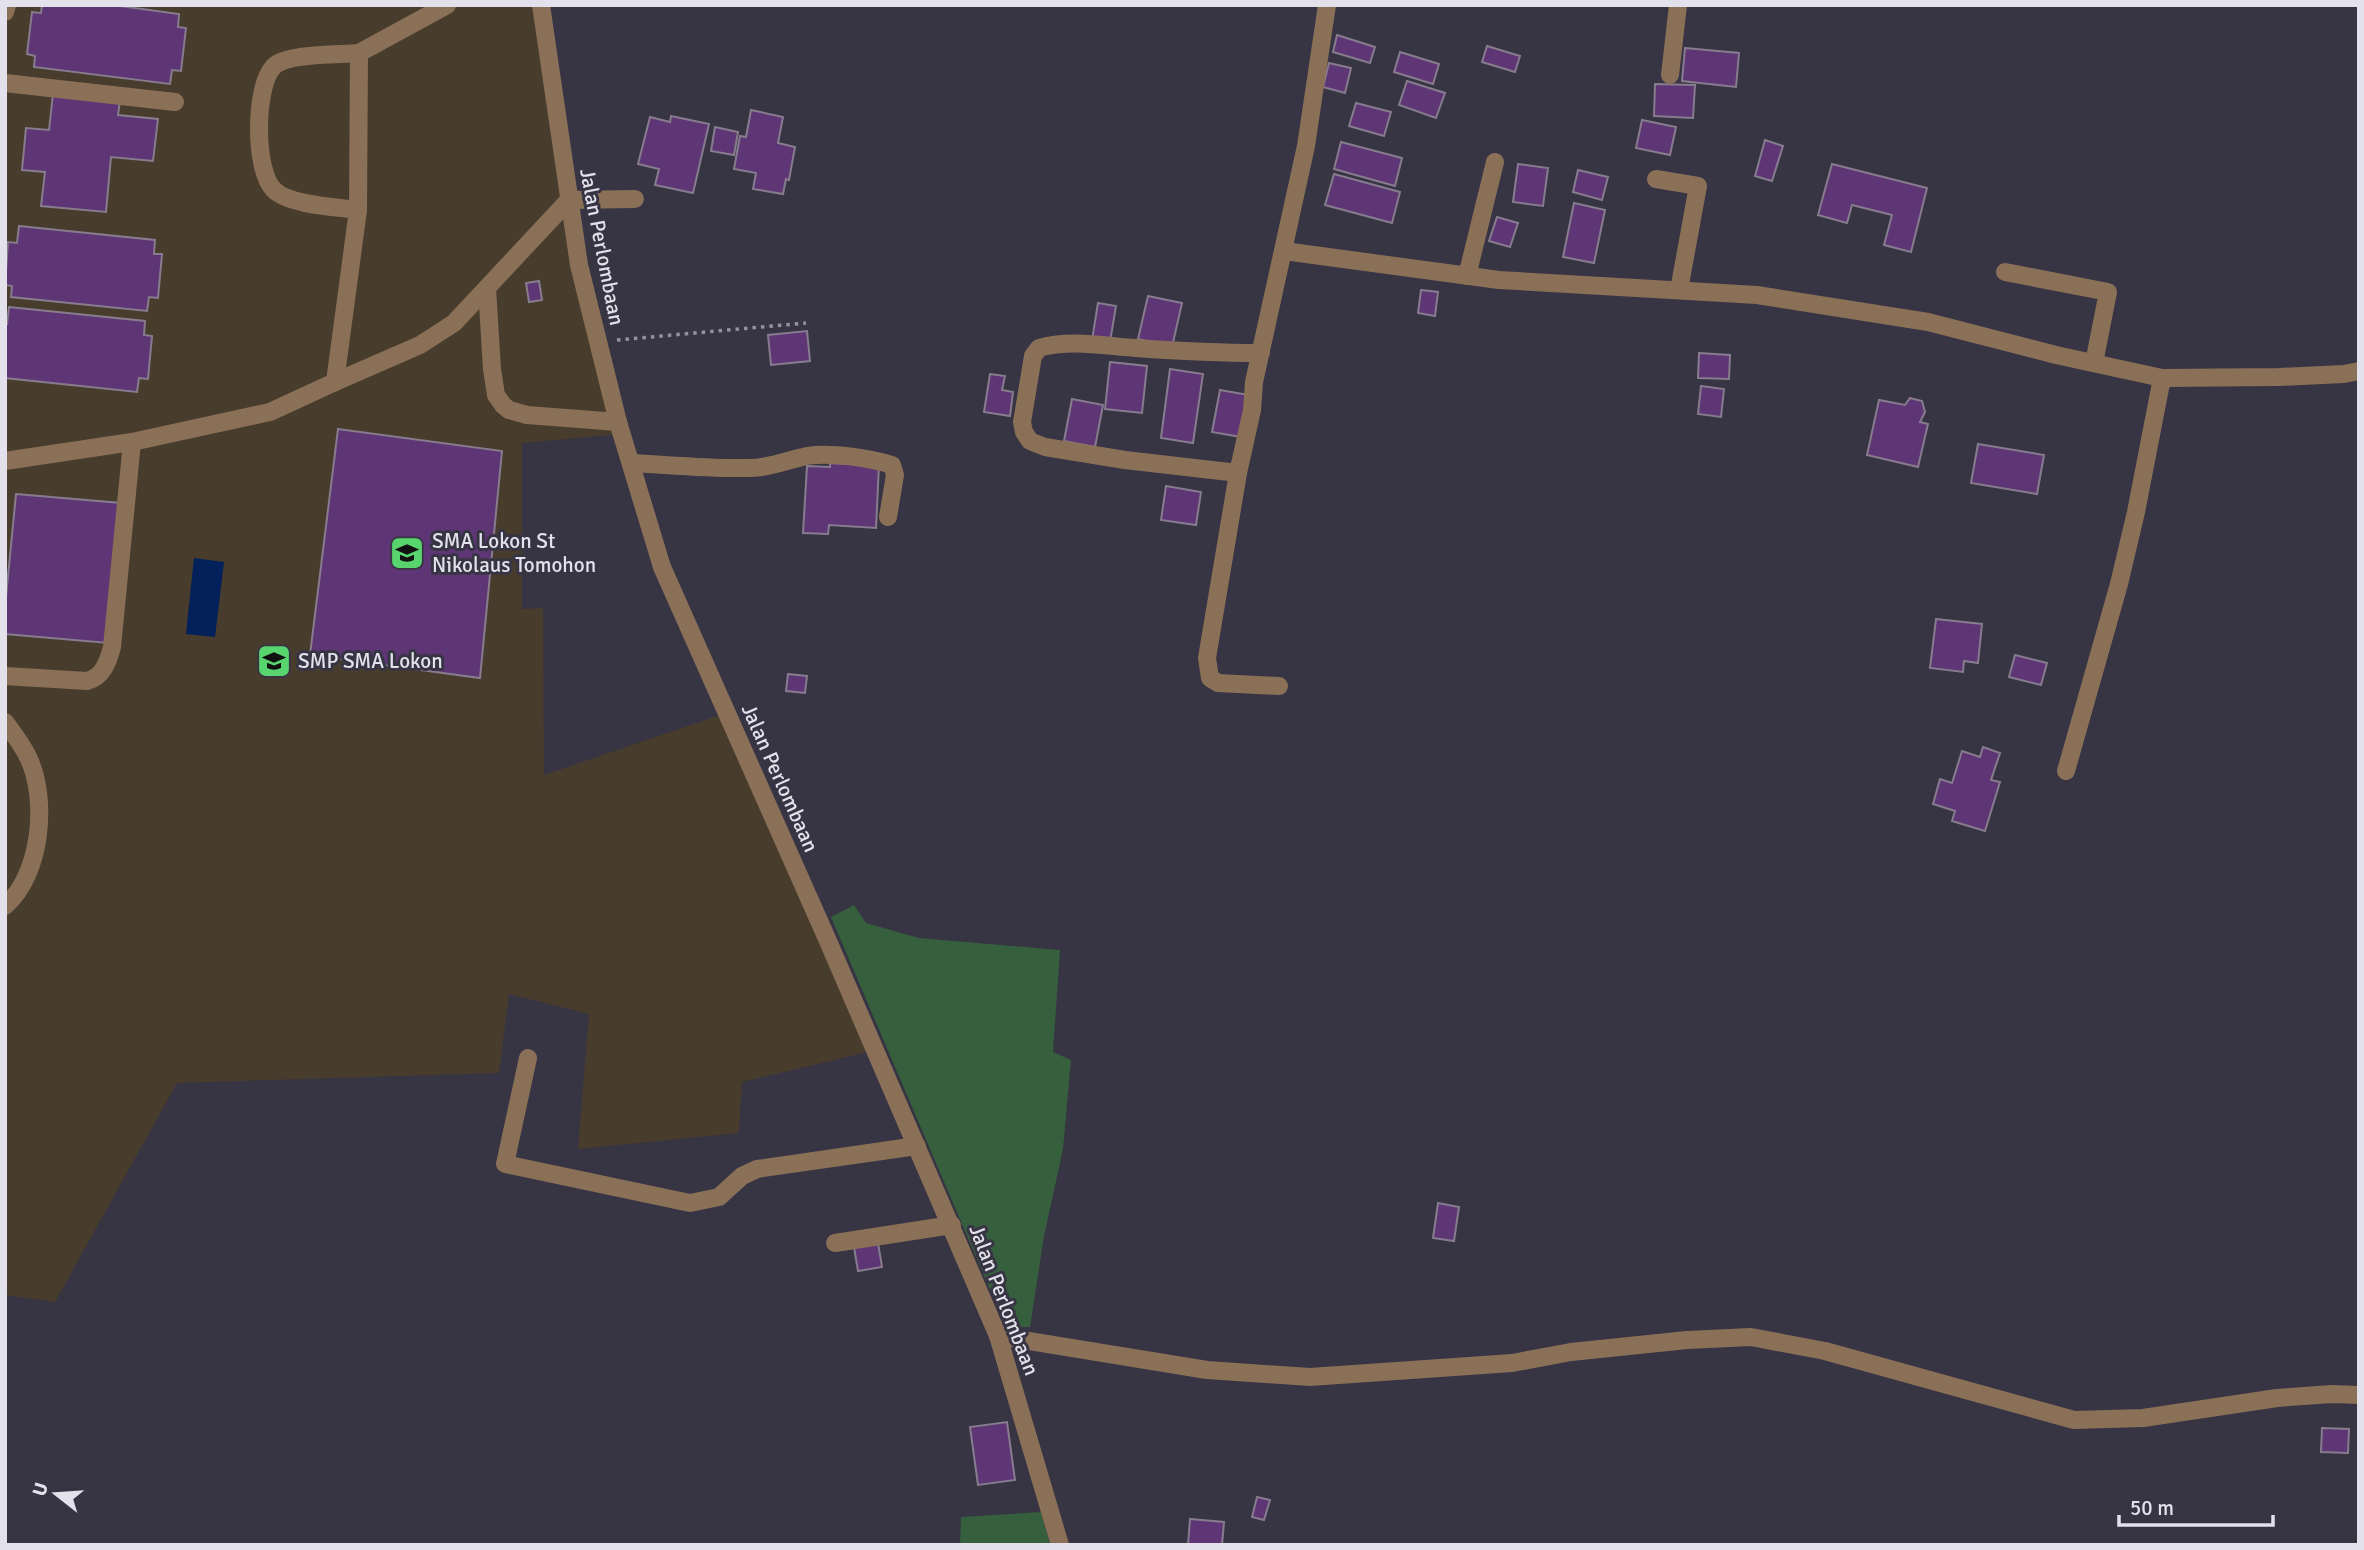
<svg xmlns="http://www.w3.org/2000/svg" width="2364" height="1550" viewBox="0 0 2364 1550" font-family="Signika,sans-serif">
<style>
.education{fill:#483c2d}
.green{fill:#36603d}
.water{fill:#02215a}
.building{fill:#5e3675;stroke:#867c8d;stroke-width:2}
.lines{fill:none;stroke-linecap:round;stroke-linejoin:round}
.path{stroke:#94929f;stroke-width:3.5;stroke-dasharray:3.5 5;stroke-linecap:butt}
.minor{stroke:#8b7058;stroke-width:18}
.labels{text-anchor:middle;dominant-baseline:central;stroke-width:6;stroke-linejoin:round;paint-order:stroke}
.street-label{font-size:21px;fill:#e3e1eb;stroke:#373444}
.poi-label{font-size:21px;fill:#e3e1eb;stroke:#373444;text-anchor:start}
</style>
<rect width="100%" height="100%" fill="#373444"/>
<polygon class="education" points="5,5 543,5 569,200 622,434 522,443 522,609 543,608 544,775 723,714 872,1051 742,1082 739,1133 578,1149 589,1014 509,994 499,1073 177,1083 55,1302 5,1295"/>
<g class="green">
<polygon points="854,905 866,923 919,938 1060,950 1053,1052 1071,1060 1063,1149 1044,1236 1030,1327 1006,1327 831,917"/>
<polygon points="1041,1512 1050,1545 960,1545 961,1517"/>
</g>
<polygon class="water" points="194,558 224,562 215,637 186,634"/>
<g class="building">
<polygon points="42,5 113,5 179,14 178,27 186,28 181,71 172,70 170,84 34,67 35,56 27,54 32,12 41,13"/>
<polygon points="1337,35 1375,47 1370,63 1333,52"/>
<polygon points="1487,46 1520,56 1515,72 1482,62"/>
<polygon points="1685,48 1739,53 1736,87 1682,81"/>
<polygon points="1400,52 1439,64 1433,84 1394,72"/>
<polygon points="1329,63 1351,68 1345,93 1323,87"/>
<polygon points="1407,81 1445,93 1436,118 1399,105"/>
<polygon points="1655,84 1695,85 1693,118 1654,116"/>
<polygon points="53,94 120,101 118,115 158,119 153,161 111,157 106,212 41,206 45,172 22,170 26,128 49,130"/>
<polygon points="1356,103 1391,112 1384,136 1349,126"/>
<polygon points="751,110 783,117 778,143 795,147 789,180 786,179 783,194 753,189 756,173 734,169 740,136 746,137"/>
<polygon points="671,116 709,124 693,193 655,185 659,169 638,164 650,117 670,122"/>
<polygon points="1642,120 1676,127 1670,155 1636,148"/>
<polygon points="715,127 738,132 734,155 711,151"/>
<polygon points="1765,140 1783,146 1772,181 1755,176"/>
<polygon points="1341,142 1402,158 1395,186 1334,169"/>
<polygon points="1518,164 1548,168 1543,206 1513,202"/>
<polygon points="1832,164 1927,188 1911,252 1884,245 1892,215 1852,205 1847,223 1818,215"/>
<polygon points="1578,170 1608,177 1602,200 1573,192"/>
<polygon points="1334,174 1400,192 1392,223 1325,205"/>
<polygon points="1574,203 1605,210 1594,263 1563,257"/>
<polygon points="1497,217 1518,223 1510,247 1489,241"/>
<polygon points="19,226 155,240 154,254 162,254 158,298 149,297 147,311 11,297 12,286 5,285 8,242 17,243"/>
<polygon points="539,281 542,300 529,302 526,283"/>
<polygon points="1421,290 1438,292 1435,316 1418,313"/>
<polygon points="1148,296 1182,303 1172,347 1138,339"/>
<polygon points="1098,303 1116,306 1110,342 1092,340"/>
<polygon points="9,307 145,321 144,335 152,336 148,379 139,378 137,392 5,378 5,324 7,324"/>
<polygon points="807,331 810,361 771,365 768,335"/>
<polygon points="1699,353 1730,355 1729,379 1698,378"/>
<polygon points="1110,362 1147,366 1142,413 1105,409"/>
<polygon points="1170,369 1203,374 1193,443 1161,438"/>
<polygon points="990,374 1005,376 1002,390 1013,392 1010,416 984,412"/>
<polygon points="1701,386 1724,389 1721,417 1698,414"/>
<polygon points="1220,390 1249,395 1241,437 1212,432"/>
<polygon points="1910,398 1922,401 1925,412 1920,422 1928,424 1918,467 1867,455 1879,400 1905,405"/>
<polygon points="1072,399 1103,405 1095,447 1064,441"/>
<polygon points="338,429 502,451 480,678 310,655"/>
<polygon points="1978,444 2044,455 2037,494 1971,483"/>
<polygon points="830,463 879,465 876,528 829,525 828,534 803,533 807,466 830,467"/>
<polygon points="1166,486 1201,492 1196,525 1161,520"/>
<polygon points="16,494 121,503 108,643 5,634 5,607"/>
<polygon points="1936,619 1982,624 1978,663 1964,661 1963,672 1930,668"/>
<polygon points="2015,655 2047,663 2041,685 2009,677"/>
<polygon points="788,674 807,676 805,693 786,691"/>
<polygon points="1983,747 2000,753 1991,780 2000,782 1985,831 1952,821 1955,811 1933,804 1940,779 1952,783 1962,751 1980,757"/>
<polygon points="1438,1203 1459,1207 1454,1241 1433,1238"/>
<polygon points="878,1243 882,1267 858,1271 854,1247"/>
<polygon points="1007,1422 1015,1480 978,1485 970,1427"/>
<polygon points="2322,1428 2349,1429 2348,1453 2321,1452"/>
<polygon points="1257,1497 1270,1500 1264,1520 1252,1517"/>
<polygon points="1190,1519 1224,1522 1222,1545 1188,1545"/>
</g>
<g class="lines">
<polyline class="path" points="617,340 806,323"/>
<g class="minor">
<polyline points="541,5 579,265 618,422 662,567 828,941 998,1336 1060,1545"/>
<polyline points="5,12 7,5"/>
<polyline points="1670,75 1678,5"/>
<polyline points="5,83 175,102"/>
<polyline points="1656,179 1698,186 1679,290"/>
<path d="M358,210C336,207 289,205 274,190C254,171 254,86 274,66C288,53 340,55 359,53"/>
<polyline points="1284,251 1499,280 1757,295 1928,322 2056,355 2162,378 2136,512 2119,584 2066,771"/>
<polyline points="2005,272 2108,292 2094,363"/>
<polyline points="1467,276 1495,162"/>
<polyline points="487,288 492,369 496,395 503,405 509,410 527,415 618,422"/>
<path d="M1261,353C1219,353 1178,351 1136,348C1105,346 1069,339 1039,348L1033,356L1022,422L1024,432L1030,441L1045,447L1125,460L1238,473L1252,410L1254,382L1306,146L1327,5"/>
<polyline points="2162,378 2279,377 2344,374 2359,371"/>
<polyline points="335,382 420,345 454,323 569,200 635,199"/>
<polyline points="5,461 132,442 270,412 335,382 358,210 359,53 447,5"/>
<path d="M631,463C670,465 710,469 749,468C770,468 787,460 807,456C830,452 870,458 892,465L895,475L888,517"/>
<polyline points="1238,473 1207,658 1210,678 1218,683 1279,686"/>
<path d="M5,676L87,681C103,677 108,662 112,647L132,442"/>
<path d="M5,722C14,734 23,746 29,759C48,801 41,875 5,906"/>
<polyline points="528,1058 505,1164 690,1203 719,1197 742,1176 757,1169 917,1146"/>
<polyline points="835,1243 952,1225"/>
<polyline points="998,1336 1207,1370 1310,1377 1512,1363 1571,1352 1687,1340 1751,1337 1825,1351 2074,1420 2143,1418 2277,1398 2332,1394 2359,1395"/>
</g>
</g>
<defs>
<g id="school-square" transform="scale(1.75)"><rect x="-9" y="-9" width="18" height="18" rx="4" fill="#59d56f" stroke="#373444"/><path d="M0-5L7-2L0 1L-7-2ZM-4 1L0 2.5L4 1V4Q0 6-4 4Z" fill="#111"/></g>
</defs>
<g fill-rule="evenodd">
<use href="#school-square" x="407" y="553"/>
<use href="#school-square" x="274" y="661"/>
</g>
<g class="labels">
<g class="street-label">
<text transform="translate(602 247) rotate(79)">Jalan Perlombaan</text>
<text transform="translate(780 778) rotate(66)">Jalan Perlombaan</text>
<text transform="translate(1004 1300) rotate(69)">Jalan Perlombaan</text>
</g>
<g class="poi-label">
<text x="432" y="541">SMA Lokon St<tspan x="432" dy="24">Nikolaus Tomohon</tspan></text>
<text x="298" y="661">SMP SMA Lokon</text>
</g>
</g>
<rect width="2364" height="1550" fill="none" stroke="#e3e1eb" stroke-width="14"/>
<g transform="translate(56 1494) rotate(287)" stroke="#373444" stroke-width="5" paint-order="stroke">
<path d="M0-5L12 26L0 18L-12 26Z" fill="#e3e1eb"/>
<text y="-10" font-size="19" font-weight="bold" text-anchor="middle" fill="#e3e1eb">U</text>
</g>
<path d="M2119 1515v10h154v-10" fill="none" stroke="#e3e1eb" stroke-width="3.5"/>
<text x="2130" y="1515" font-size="21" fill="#e3e1eb" stroke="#373444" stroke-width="5" paint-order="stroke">50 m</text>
</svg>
